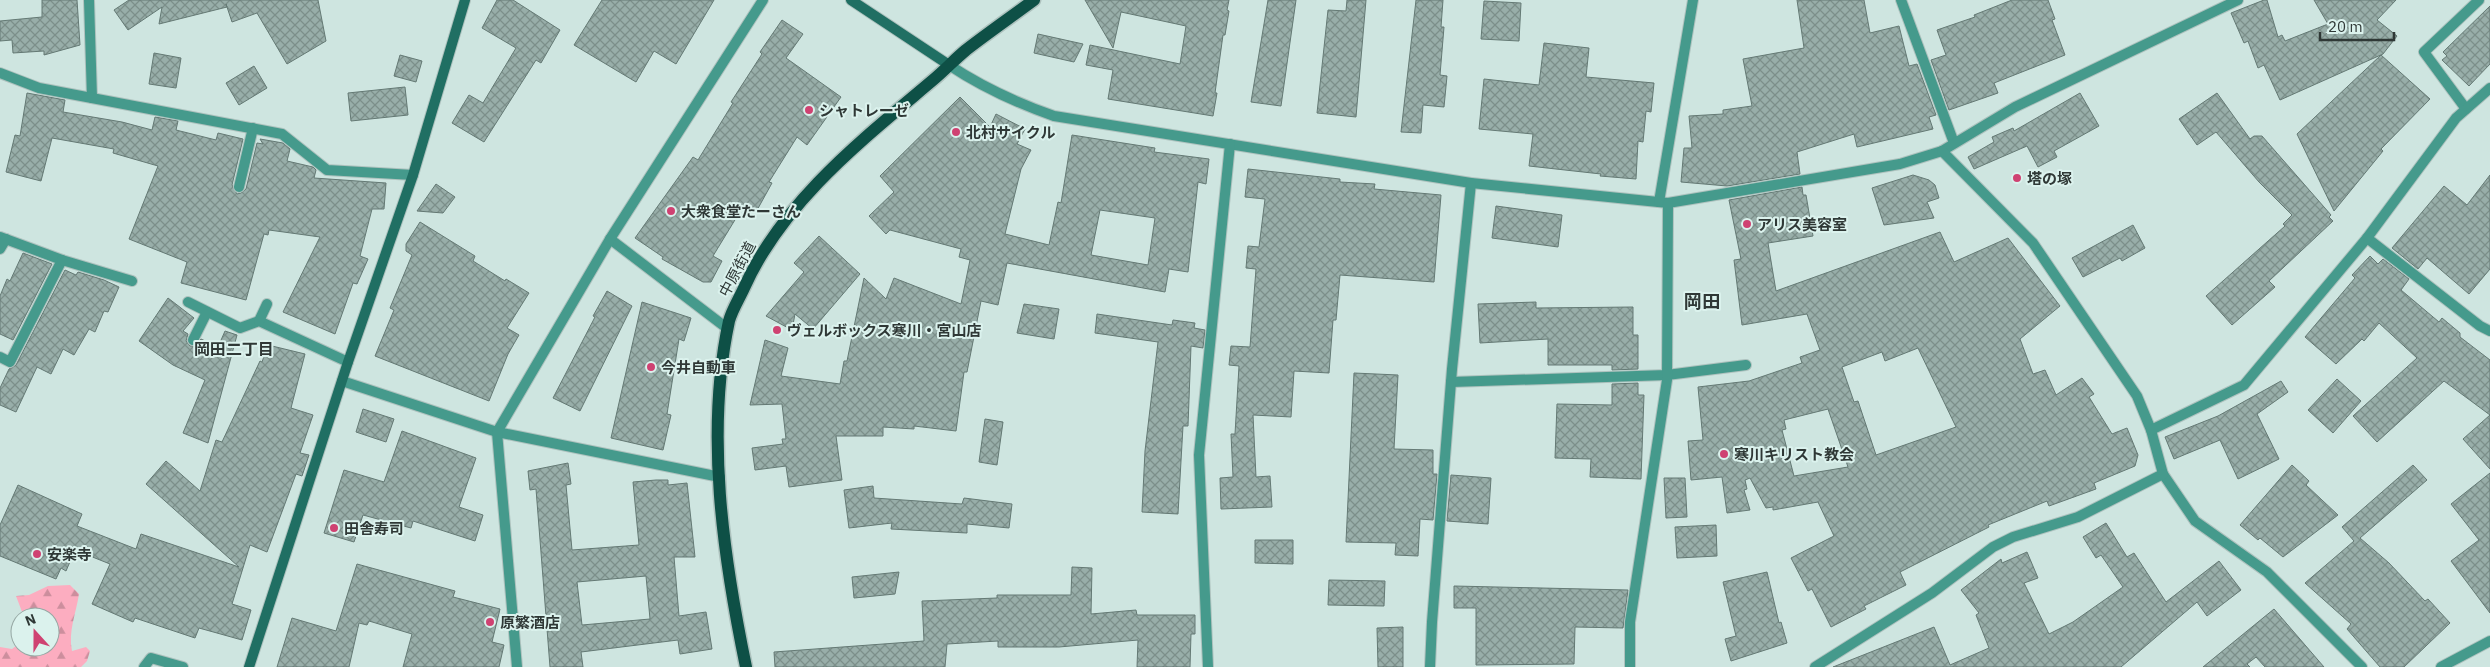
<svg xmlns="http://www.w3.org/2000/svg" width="2490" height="667" viewBox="0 0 2490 667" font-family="'IBM Plex Sans','Noto Sans JP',sans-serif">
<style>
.forest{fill:url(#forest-firs)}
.building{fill:url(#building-cross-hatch);stroke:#647974;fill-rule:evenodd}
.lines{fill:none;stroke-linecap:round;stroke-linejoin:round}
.street-casing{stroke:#aec2be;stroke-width:12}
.secondary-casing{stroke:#aec2be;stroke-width:12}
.primary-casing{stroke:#aec2be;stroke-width:15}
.street{stroke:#459a8c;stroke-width:10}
.secondary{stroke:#206f63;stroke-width:10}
.primary{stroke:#0e5046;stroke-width:12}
.poi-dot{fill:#cf4272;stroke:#dbf2ed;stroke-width:2}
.labels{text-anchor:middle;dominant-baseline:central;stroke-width:4;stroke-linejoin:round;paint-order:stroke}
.poi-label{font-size:15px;font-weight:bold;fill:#2f3836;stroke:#dbf2ed;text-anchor:start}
.street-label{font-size:15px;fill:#2f3836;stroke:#dbf2ed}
.neighbourhood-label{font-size:16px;font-weight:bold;fill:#2f3836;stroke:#dbf2ed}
.quarter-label{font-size:18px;font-weight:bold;fill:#2f3836;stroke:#dbf2ed}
</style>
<defs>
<pattern id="forest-firs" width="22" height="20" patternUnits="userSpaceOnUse" patternTransform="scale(1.25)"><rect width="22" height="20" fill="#fcadc0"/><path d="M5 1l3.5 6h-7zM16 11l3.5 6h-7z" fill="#cc8e9d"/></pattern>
<pattern id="building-cross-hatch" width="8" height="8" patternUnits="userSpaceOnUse" patternTransform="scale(1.25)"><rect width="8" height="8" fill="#98aea9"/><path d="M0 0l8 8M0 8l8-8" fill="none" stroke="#7c8f8a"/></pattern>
</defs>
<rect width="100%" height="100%" fill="#cee5e0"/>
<path class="forest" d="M70,585L79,594C76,614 68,631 72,651L86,647L90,651L87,661L81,667H0V647L12,649L20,643V647H50V617H24L16,596L29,595L48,586Z"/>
<g class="building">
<polygon points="42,0 77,0 80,45 44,55 44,51 13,53 12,40 0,41 0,21 42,17"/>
<polygon points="129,0 318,0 326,41 287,64 257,13 232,22 226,4 227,7 159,24 162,7 128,30 114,10"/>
<polygon points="497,0 513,0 560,30 541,63 536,60 484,142 452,123 469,95 483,103 516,48 482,28"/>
<polygon points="602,0 714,0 676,64 654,51 636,82 574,45"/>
<polygon points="1085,0 1229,0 1227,10 1229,11 1225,35 1223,35 1215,93 1217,93 1213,116 1108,99 1113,70 1086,65 1090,45 1180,64 1186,26 1121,12 1113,48"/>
<polygon points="1268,0 1296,0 1281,106 1251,102"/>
<polygon points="1347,0 1366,0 1356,117 1317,113 1328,10 1346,11"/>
<polygon points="1416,0 1443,0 1441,27 1444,27 1440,75 1447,76 1444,107 1423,105 1421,133 1401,132"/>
<polygon points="1797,0 1864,0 1870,33 1899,26 1909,66 1917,64 1936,115 1929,117 1933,129 1857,147 1854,134 1797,152 1800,174 1727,186 1681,182 1684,148 1692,148 1689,116 1723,114 1723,110 1752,106 1743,59 1804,48"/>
<polygon points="2012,0 2048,0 2055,19 2052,20 2065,55 1994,83 1998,93 1949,110 1931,60 1946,55 1937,30 1975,17 1974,15"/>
<polygon points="2264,0 2267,0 2278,37 2282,35 2285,41 2328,24 2314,0 2396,0 2377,20 2397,36 2383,54 2280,100 2264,65 2258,68 2248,41 2244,43 2231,13"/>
<polygon points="1484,1 1521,3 1519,41 1481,39"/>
<polygon points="2490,6 2490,64 2469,86 2442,60 2447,56 2443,52"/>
<polygon points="782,20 803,34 786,58 841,97 807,145 797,137 769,182 772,183 756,212 744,205 713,256 722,261 711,282 703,282 662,259 663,257 635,238 693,157 698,160 733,103 731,102 762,54 760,52"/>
<polygon points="1038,34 1083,44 1074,62 1034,53"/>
<polygon points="1544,43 1589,48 1586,77 1654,83 1651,112 1646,111 1643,142 1638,141 1636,179 1600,176 1601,174 1529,166 1533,134 1479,129 1484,79 1539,85"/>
<polygon points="154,53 181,58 176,88 149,84"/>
<polygon points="400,55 422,61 416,82 394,76"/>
<polygon points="2381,55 2430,99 2381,149 2383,151 2334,211 2297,134"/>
<polygon points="254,66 267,88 239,105 226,83"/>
<polygon points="405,87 408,115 351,121 348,93"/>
<polygon points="27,93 65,100 63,112 122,122 152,130 155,117 178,121 176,130 216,140 218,133 243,139 232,185 237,194 241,193 246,189 257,143 263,144 260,139 283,143 290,149 287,161 313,167 316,170 314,178 386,183 384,209 372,209 360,256 368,259 357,284 353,283 335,334 283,312 320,237 269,230 268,235 264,234 246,300 181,283 187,262 129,239 158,166 113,153 114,149 52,138 41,181 6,172 15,135 20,136"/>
<polygon points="2080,93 2099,126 2054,151 2057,157 2038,167 2027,146 1974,169 1968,157 1994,142 1992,137 2013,128 2014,131"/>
<polygon points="2217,93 2250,139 2254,136 2262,136 2331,215 2329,217 2333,221 2269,281 2275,287 2232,325 2206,296 2285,226 2283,224 2292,215 2259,182 2216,132 2197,145 2179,119"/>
<path d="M960,97L990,127L996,114L1025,129L1017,144L1031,150L1021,169L1005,234L1049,245L1058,202L1061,203L1072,135L1155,148L1154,152L1209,159L1206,184L1198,182L1188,272L1169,269L1165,292L1007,263L998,305L981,301L967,372H964L956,431L914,426V429L883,427V436H836L842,480L789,487L786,466L755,470L752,448L783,444L782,439H786L782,404L750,405L765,340L788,348L781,376L840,384L844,361H847L864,278L886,299L894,278L961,304L970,260L959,257L961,249L890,230L886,234L869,216L894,192L880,176ZM1100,210L1155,218L1148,265L1091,255Z"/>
<polygon points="1248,169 1340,179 1340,182 1375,184 1374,189 1441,195 1434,282 1340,275 1336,320 1333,320 1329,373 1294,371 1291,417 1253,415 1256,477 1270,476 1272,507 1221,509 1220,478 1233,477 1231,434 1235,434 1239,366 1229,365 1231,346 1250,347 1256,269 1246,268 1248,246 1259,247 1265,199 1245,197"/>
<polygon points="1913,175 1929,180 1935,185 1939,198 1927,202 1934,218 1884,225 1872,188"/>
<polygon points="2490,175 2490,269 2469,294 2427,258 2418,269 2392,248 2444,186 2467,205"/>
<polygon points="436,184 455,197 443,213 417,211"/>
<path d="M1802,187L1803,195H1806L1813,236L1768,243L1776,291L1940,232L1954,262L2008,238L2060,306L2020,339L2033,374L2045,370L2056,395L2082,378L2094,394L2089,397L2112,434L2127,428L2138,455L2135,466L2094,483L2096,489L2049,506L2047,501L1988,525L1989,527L1900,572L1906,585L1864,606L1866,609L1831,627L1812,589L1808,591L1791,558L1834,536L1818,502L1773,510V507L1766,508L1750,478L1745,480L1747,489L1744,490L1750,510L1727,513L1722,477L1691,480L1688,441L1703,440L1698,387L1749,381L1802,363L1800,357L1820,350L1807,314L1742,325L1734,260L1741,259L1729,200ZM1918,348L1956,427L1876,455L1858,401L1854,402L1842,367L1882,352L1885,361ZM1828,409L1848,467L1794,476L1782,430L1786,429L1784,420Z"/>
<polygon points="1496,206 1562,215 1558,247 1492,238"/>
<polygon points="420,222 475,256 473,261 505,281 506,279 529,293 507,328 519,335 508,354 489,401 375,356 394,310 390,308 412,255 406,251 406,244"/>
<polygon points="2133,225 2145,248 2122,261 2120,258 2083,277 2072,258"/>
<polygon points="819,236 860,274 813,329 795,314 792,330 766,316 804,272 794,263"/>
<polygon points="23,253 52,264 13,340 0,334 0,296 7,279 10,281"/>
<polygon points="2370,256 2378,264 2383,259 2409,279 2401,290 2439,322 2442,318 2460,333 2460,337 2490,360 2490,469 2463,439 2490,415 2444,381 2377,442 2353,416 2417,358 2379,323 2364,341 2362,339 2336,364 2305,337 2355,278 2352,275"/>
<polygon points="65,270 76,275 78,272 104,280 119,287 108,312 104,311 95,332 89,329 74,355 63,349 51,374 37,367 16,412 0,405 0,388 9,369 16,365"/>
<polygon points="607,291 632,306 580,411 553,398 595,317 593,316"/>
<polygon points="168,298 194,318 183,331 188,334 186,341 190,346 196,346 201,339 218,347 225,331 237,335 208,443 183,433 205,380 173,365 139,341"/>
<polygon points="642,302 691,318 684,341 679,339 667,414 671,415 663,450 611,438"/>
<polygon points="1536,302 1536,308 1633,307 1633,335 1638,335 1638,369 1612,370 1612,365 1548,365 1548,339 1480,343 1478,304"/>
<polygon points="1024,304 1059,309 1054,339 1017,333"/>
<polygon points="1097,314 1172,325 1173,320 1195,323 1194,328 1205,330 1203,348 1191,346 1188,426 1183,426 1178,514 1142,512 1145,451 1158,342 1095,333"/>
<polygon points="268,345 305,354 291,408 313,415 300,453 309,455 302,476 296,474 267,552 250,545 232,604 251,610 242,640 199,628 195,638 135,618 133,622 92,604 110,564 75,550 66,571 61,568 56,579 0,556 0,525 18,485 82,514 77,526 136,549 141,534 239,567 146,484 166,461 200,491 216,440 222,442 260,361 262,362"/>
<polygon points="1354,373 1398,375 1394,449 1433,450 1433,474 1437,474 1433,520 1420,519 1418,556 1395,555 1396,543 1346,542"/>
<polygon points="2337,379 2361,401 2333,433 2308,410"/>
<polygon points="2281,381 2288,392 2257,414 2279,459 2238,479 2220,440 2174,459 2165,437 2218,416"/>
<polygon points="1638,383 1638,395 1644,395 1641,479 1590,477 1591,459 1555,458 1557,404 1612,405 1612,384"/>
<polygon points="363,409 394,419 386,442 356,432"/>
<polygon points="985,419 1003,422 997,465 979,462"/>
<polygon points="402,431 476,458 459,507 483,515 475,541 413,521 411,528 363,515 354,542 324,533 344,470 384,482"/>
<path d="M568,463L571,484L566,485L572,550L639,545L633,482L656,480H668V485L687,483L695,557H674L679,616L706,612L712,649L680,654L678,640L581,652L583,667H550L536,489L530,490L528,471ZM646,576L650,619L582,625L577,582Z"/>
<polygon points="2292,465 2309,481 2306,485 2338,515 2283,557 2260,538 2258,540 2240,525"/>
<polygon points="2413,465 2427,480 2360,538 2389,563 2425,601 2428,599 2450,623 2404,667 2380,667 2347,629 2351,624 2305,583 2354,541 2342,527"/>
<polygon points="2490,473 2490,613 2451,561 2479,540 2451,504"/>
<polygon points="1451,475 1491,478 1488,524 1447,521"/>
<polygon points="1664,478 1685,478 1687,517 1666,518"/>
<polygon points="873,486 874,498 962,504 964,498 1012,504 1009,528 967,524 967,533 891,529 892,523 849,528 844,490"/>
<polygon points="2106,523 2127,557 2134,553 2166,602 2219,561 2241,590 2207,616 2197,602 2121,667 1833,667 1934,627 1950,665 1989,648 1976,615 1979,613 1961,590 2001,559 2002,563 2027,552 2038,578 2024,583 2049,634 2073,622 2123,587 2101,555 2096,558 2083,537"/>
<polygon points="1716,525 1717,556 1677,558 1675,527"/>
<polygon points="1255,540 1293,540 1293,564 1255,563"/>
<polygon points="357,564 455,591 453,597 500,609 492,642 504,645 499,667 403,667 412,634 369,621 367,625 359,623 349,667 277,667 292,618 336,631"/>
<polygon points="1072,567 1092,568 1091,614 1136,610 1137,615 1195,615 1195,634 1191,634 1190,667 1137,667 1138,640 1059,647 998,647 998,641 947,644 945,667 775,667 774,652 924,641 922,601 997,598 997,595 1071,595"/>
<polygon points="899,572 895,594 854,598 852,577"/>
<polygon points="1767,572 1779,623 1781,622 1787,643 1731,661 1725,639 1736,636 1723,582"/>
<polygon points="1329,580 1385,581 1384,606 1328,605"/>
<polygon points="1454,586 1628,590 1623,628 1575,627 1574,664 1476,665 1476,608 1454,608"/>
<polygon points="2274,609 2324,667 2265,667 2256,657 2247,664 2250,667 2203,667"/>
<polygon points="1403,627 1403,667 1378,667 1377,628"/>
</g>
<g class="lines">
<g class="street-casing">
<g id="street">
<polyline points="89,0 92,98"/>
<polyline points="1901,0 1954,143"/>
<path d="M949,65C982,87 1017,103 1054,116L1471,183L1668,203L1900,164L1942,151L2015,107L2238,0"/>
<polyline points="0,73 39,88 282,134 327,170 413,175"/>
<polyline points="2466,109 2424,52 2479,0"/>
<polyline points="1942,151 2033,243 2137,396 2151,430 2163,474 2195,521 2267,572 2362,667"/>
<polyline points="239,187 253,128"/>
<polyline points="1659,202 1693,0"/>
<polyline points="0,237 62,260 10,362 0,357"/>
<polyline points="2367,238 2480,326 2490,331"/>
<polyline points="610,239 728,329"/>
<polyline points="0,249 6,239"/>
<polyline points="62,260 132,281"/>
<polyline points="188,302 240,328 259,321 348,362"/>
<polyline points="259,321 267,304"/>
<polyline points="193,340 207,312"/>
<polyline points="342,381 497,432 720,477"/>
<polyline points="1451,382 1667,375 1746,365"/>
<polyline points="2151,430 2244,385 2367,238 2456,118 2490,88"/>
<polyline points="144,667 151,658 183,667"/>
<polyline points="517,667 497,432 610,239 763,0"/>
<polyline points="1208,667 1199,455 1230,144"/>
<polyline points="1430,667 1432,622 1452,369 1471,183"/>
<polyline points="1630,667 1630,622 1667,380 1668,203"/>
<polyline points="1815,667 1932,593 1993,547 2013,537 2078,517 2163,474"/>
<polyline points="2441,667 2490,641"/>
</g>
</g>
<g class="secondary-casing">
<g id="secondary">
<polyline points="851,0 949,65"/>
<polyline points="249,667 348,362 413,175 465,0"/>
</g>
</g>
<g class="primary-casing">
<path id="primary" d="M746,667C723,556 705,433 729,321C732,310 739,299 744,288C783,201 862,140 933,80C945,70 955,59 966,50C988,33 1011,17 1034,0"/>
</g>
<use href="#street" class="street"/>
<use href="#secondary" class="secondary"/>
<use href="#primary" class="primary"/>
</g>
<g class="poi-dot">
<circle cx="809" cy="110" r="5"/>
<circle cx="956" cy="132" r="5"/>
<circle cx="2017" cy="178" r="5"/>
<circle cx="671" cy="211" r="5"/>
<circle cx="1747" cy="224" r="5"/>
<circle cx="777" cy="330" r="5"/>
<circle cx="651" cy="367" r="5"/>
<circle cx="1724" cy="454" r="5"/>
<circle cx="334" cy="528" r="5"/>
<circle cx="37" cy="554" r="5"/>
<circle cx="490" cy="622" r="5"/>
</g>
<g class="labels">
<g class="poi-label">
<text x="819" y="110">シャトレーゼ</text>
<text x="966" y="132">北村サイクル</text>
<text x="2027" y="178">塔の塚</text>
<text x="681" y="211">大衆食堂たーさん</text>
<text x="1757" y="224">アリス美容室</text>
<text x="787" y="330">ヴェルボックス寒川・宮山店</text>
<text x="661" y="367">今井自動車</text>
<text x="1734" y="454">寒川キリスト教会</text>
<text x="344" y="528">田舎寿司</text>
<text x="47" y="554">安楽寺</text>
<text x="500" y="622">原繁酒店</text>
</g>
<g class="street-label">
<text transform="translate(737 269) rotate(-62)">中原街道</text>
</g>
<g class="neighbourhood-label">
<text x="234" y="349">岡田二丁目</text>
</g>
<g class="quarter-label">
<text x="1702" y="301">岡田</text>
</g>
</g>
<g transform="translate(35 632) rotate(339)"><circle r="24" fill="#dbf2ed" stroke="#96a8a4"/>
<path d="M0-4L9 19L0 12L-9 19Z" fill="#cf4272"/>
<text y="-8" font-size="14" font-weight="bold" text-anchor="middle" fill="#2f3836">N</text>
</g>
<path d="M2320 32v8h74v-8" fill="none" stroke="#2f3836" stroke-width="2.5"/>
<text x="2328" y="32" font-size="15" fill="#2f3836" stroke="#dbf2ed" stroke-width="4" paint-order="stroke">20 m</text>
</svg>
